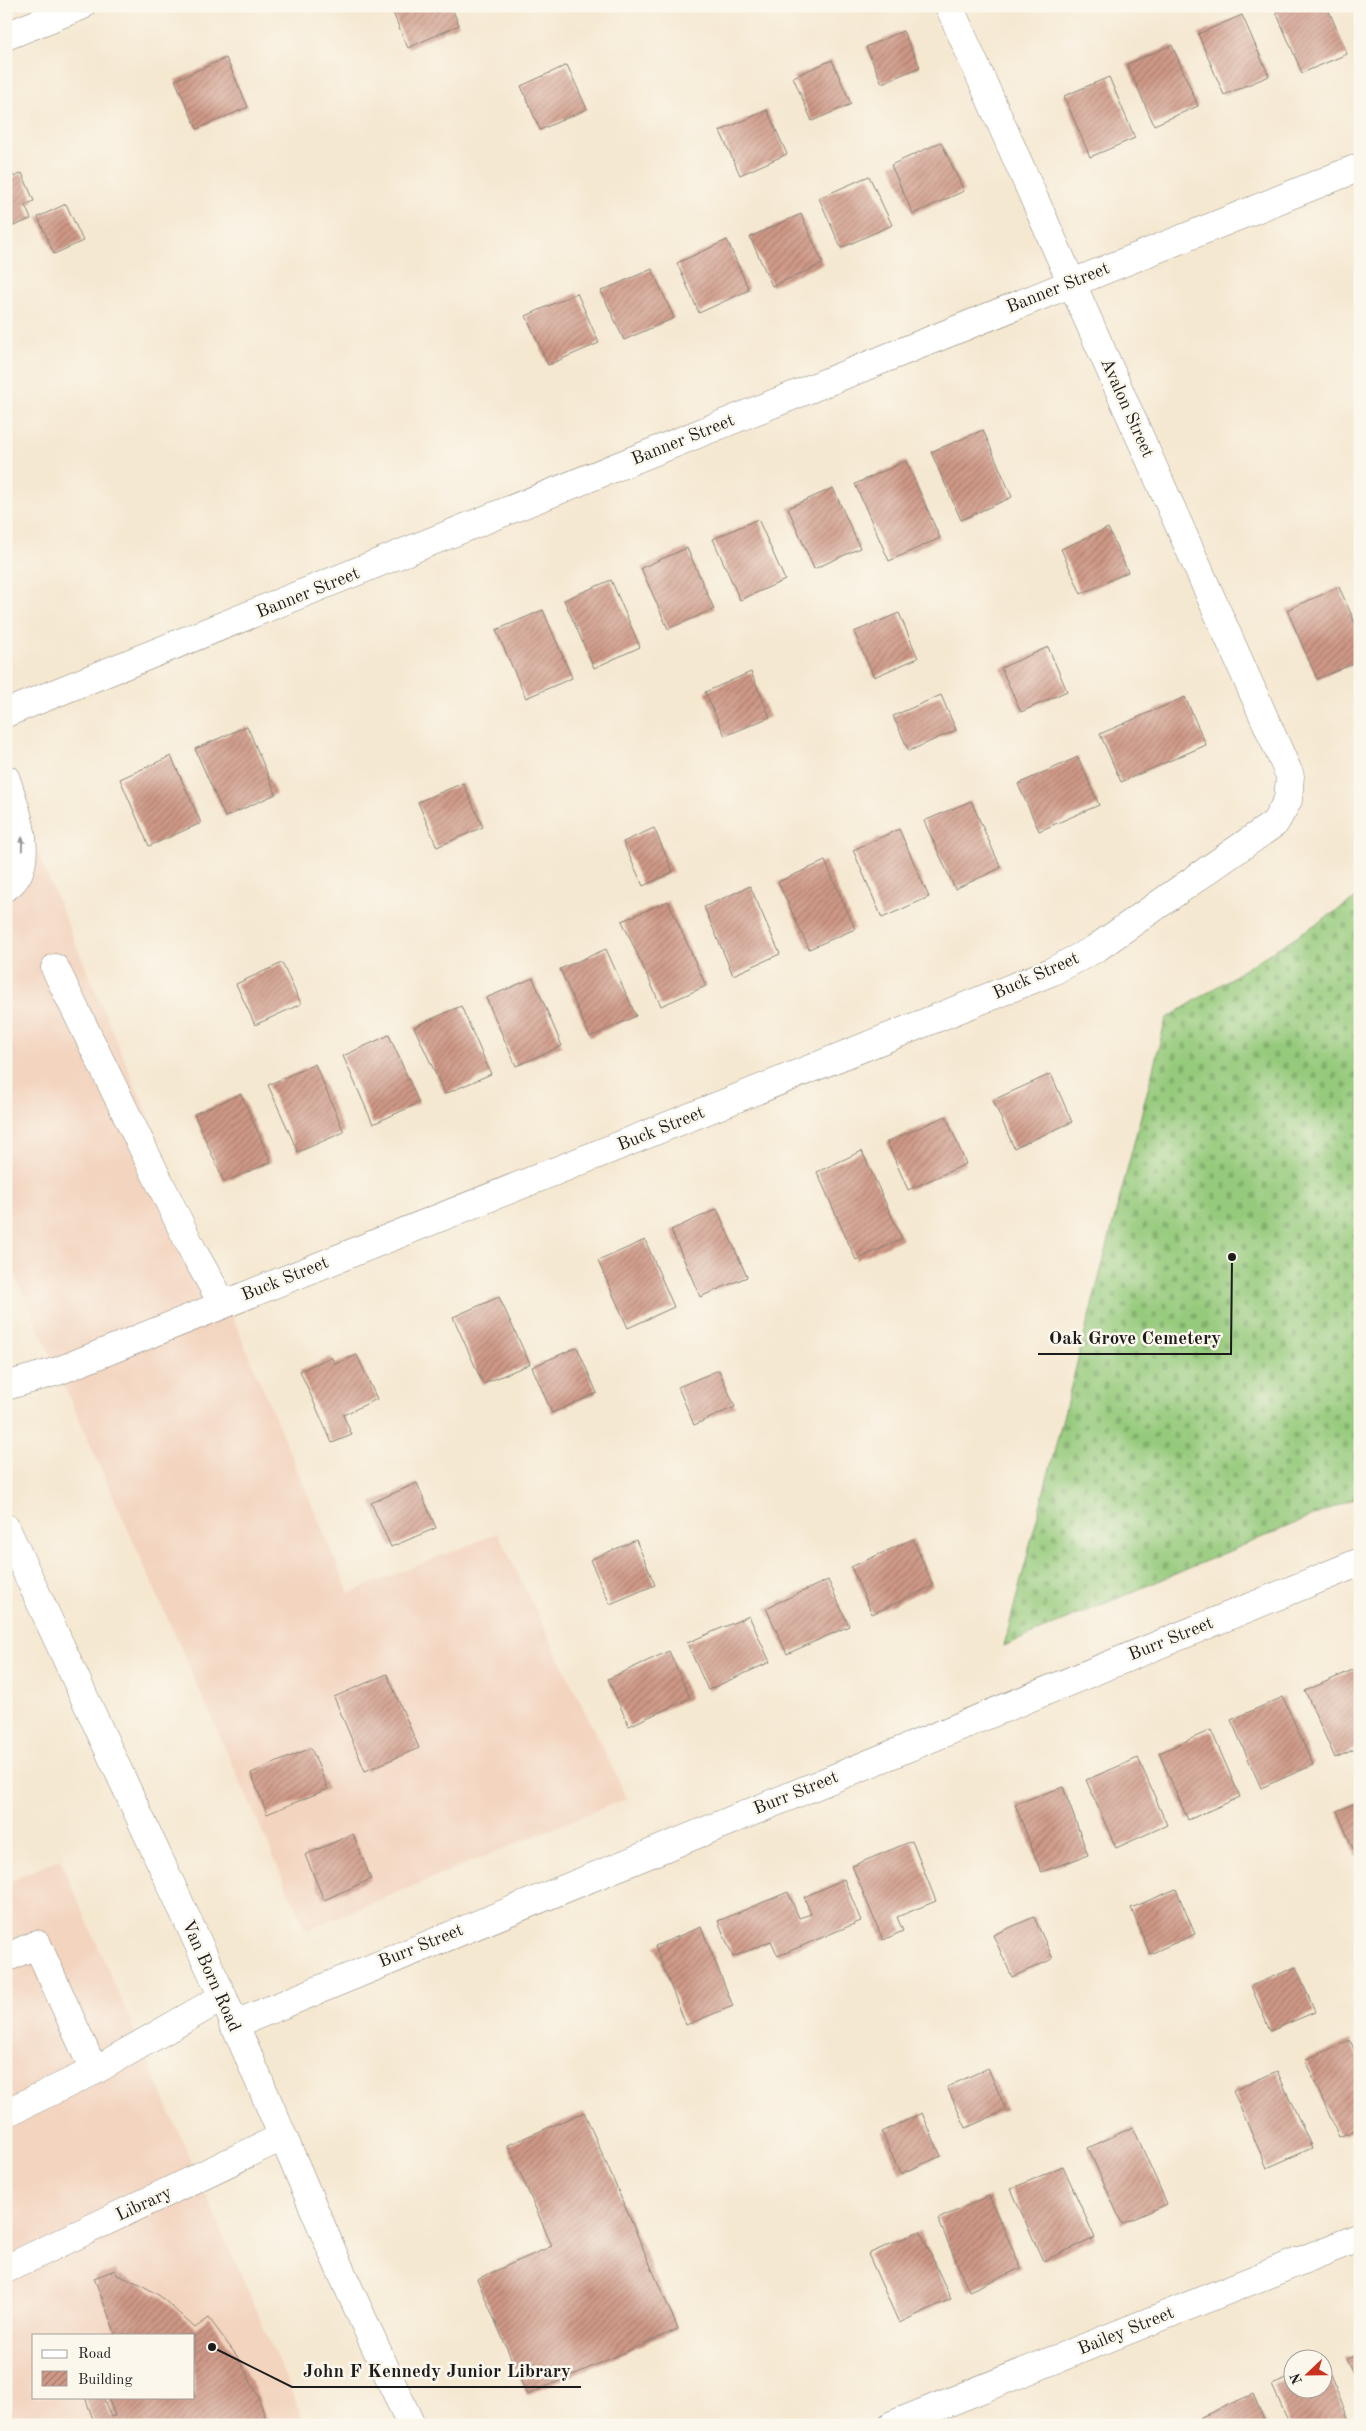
<svg xmlns="http://www.w3.org/2000/svg" width="1366" height="2431" viewBox="0 0 1366 2431" font-family="'Old Standard TT',serif">
<style>
.built{fill:#f3d4bf;fill-rule:evenodd}
.cemetery{fill:url(#cemetery-stones);stroke:#58734c}
.building{fill:url(#building-hatch)}
.lines{fill:none;stroke-linecap:round;stroke-linejoin:round}
.minor-casing{stroke:#888276;stroke-width:29}
.major-casing{stroke:#888276;stroke-width:29}
.path{stroke:#888276;stroke-width:3;stroke-dasharray:1 4;stroke-linecap:butt}
.minor{stroke:#fff;stroke-width:28}
.major{stroke:#fff;stroke-width:28}
.oneway{fill:#999}
.labels{text-anchor:middle;dominant-baseline:central;stroke-width:5;stroke-linejoin:round;paint-order:stroke}
.street-label{font-size:18px;fill:#1c1c1c;stroke:#fbf7ec}
.leader{fill:none;stroke:#1c1c1c;stroke-width:2}
.callout-dot{fill:#1c1c1c;stroke:#fbf7ec;stroke-width:2}
.callout-label{font-size:19px;text-anchor:middle;font-weight:bold;fill:#1c1c1c;stroke:#fbf7ec;stroke-width:5;stroke-linejoin:round;paint-order:stroke}
</style>
<defs>
<pattern id="cemetery-stones" width="16" height="16" patternUnits="userSpaceOnUse" patternTransform="scale(1.25)"><rect width="16" height="16" fill="#95ca7c"/><path d="M2 7V4a2 2 0 0 1 4 0v3zM10 15v-3a2 2 0 0 1 4 0v3z" fill="#80ad6b"/></pattern>
<pattern id="building-hatch" width="6" height="6" patternUnits="userSpaceOnUse" patternTransform="scale(1.25)"><rect width="6" height="6" fill="#cf9886"/><path d="M-1 1l2-2M0 6l6-6M5 7l2-2" fill="none" stroke="#a77b6d"/></pattern>
</defs>
<rect width="100%" height="100%" fill="#fbf7ec"/>
<filter id="ink" filterUnits="userSpaceOnUse"><feTurbulence type="fractalNoise" baseFrequency=".02" numOctaves="2"/><feDisplacementMap in="SourceGraphic" scale="10" xChannelSelector="R" yChannelSelector="G"/><feConvolveMatrix kernelMatrix="1 2 1 2 8 2 1 2 1" color-interpolation-filters="sRGB"/></filter>
<filter id="wash" filterUnits="userSpaceOnUse"><feTurbulence type="fractalNoise" baseFrequency=".0096" numOctaves="4" result="noise"/><feDisplacementMap in="SourceGraphic" scale="20" xChannelSelector="R" yChannelSelector="G"/><feGaussianBlur stdDeviation="1.12" result="paint"/><feColorMatrix in="noise" values="0 0 0 0 0 0 0 0 0 0 0 0 0 0 0 0 0 1.4 0 .05"/><feComposite in="paint" operator="in"/></filter>
<g filter="url(#wash)">
<rect width="100%" height="100%" fill="#f5e8d1"/>
<g class="built">
<polygon points="6,778 349,1593 498,1533 627,1798 306,1930 6,1255"/>
<path d="M60,1859L306,2425H6V1883ZM34,2335H194V2397H34Z"/>
</g>
<polygon class="cemetery" points="1360,896 1360,1496 1004,1646 1166,1019"/>
<g id="blocks">
<g class="building">
<polygon points="390,6 451,6 459,25 408,48"/>
<polygon points="1289,6 1327,6 1347,54 1302,73 1276,12"/>
<polygon points="1242,15 1269,76 1224,95 1198,34"/>
<polygon points="903,31 920,67 882,83 866,47"/>
<polygon points="1172,45 1198,106 1154,125 1127,64"/>
<polygon points="226,58 248,107 197,129 175,80"/>
<polygon points="832,60 851,104 812,121 793,77"/>
<polygon points="567,65 587,109 540,130 521,86"/>
<polygon points="1109,77 1135,138 1090,157 1064,96"/>
<polygon points="767,110 787,154 740,175 720,131"/>
<polygon points="941,142 964,191 913,214 891,165"/>
<polygon points="6,160 14,177 22,173 34,201 25,205 31,219 6,229"/>
<polygon points="869,176 892,225 841,248 819,198"/>
<polygon points="66,204 83,241 54,254 38,217"/>
<polygon points="801,214 823,264 772,286 750,237"/>
<polygon points="727,240 749,290 699,313 677,263"/>
<polygon points="652,269 674,318 624,340 601,291"/>
<polygon points="577,293 599,343 548,365 526,316"/>
<polygon points="983,430 1012,497 961,520 931,452"/>
<polygon points="906,461 940,538 889,561 855,484"/>
<polygon points="833,488 860,548 814,569 788,508"/>
<polygon points="758,519 785,580 740,600 713,539"/>
<polygon points="1108,528 1128,572 1081,594 1061,549"/>
<polygon points="687,548 714,609 668,629 641,568"/>
<polygon points="611,580 640,647 594,668 564,600"/>
<polygon points="1339,587 1360,634 1360,661 1317,679 1287,610"/>
<polygon points="543,610 572,678 526,698 496,630"/>
<polygon points="899,613 918,658 874,677 854,632"/>
<polygon points="1048,647 1067,691 1021,712 1001,668"/>
<polygon points="751,672 770,717 725,736 705,692"/>
<polygon points="941,695 956,730 909,751 893,716"/>
<polygon points="1185,697 1206,745 1121,782 1100,734"/>
<polygon points="247,726 276,794 225,817 195,749"/>
<polygon points="171,756 201,823 149,846 120,779"/>
<polygon points="1078,757 1099,805 1039,831 1018,784"/>
<polygon points="463,783 483,827 437,847 418,802"/>
<polygon points="971,801 1001,868 955,889 924,821"/>
<polygon points="654,828 673,872 643,886 623,842"/>
<polygon points="899,829 929,897 882,918 853,850"/>
<polygon points="825,861 855,929 809,949 778,882"/>
<polygon points="750,886 780,954 733,975 704,907"/>
<polygon points="668,901 706,986 661,1006 622,921"/>
<polygon points="606,949 636,1016 590,1037 560,969"/>
<polygon points="282,963 301,1004 255,1025 236,984"/>
<polygon points="533,978 562,1046 516,1066 486,998"/>
<polygon points="461,1006 491,1074 445,1094 414,1027"/>
<polygon points="389,1035 419,1103 373,1124 343,1056"/>
<polygon points="315,1064 344,1132 298,1152 268,1085"/>
<polygon points="1051,1074 1072,1122 1014,1148 993,1100"/>
<polygon points="241,1094 271,1162 224,1182 194,1114"/>
<polygon points="946,1116 966,1164 908,1190 887,1142"/>
<polygon points="862,1151 902,1239 856,1260 817,1172"/>
<polygon points="717,1209 747,1277 700,1297 671,1230"/>
<polygon points="645,1240 674,1307 628,1328 598,1261"/>
<polygon points="499,1297 530,1364 483,1384 453,1317"/>
<polygon points="577,1347 597,1393 552,1413 532,1367"/>
<polygon points="357,1355 377,1399 343,1415 352,1435 332,1443 300,1371 331,1357 335,1364"/>
<polygon points="719,1370 735,1407 694,1425 678,1387"/>
<polygon points="417,1483 436,1528 391,1547 371,1503"/>
<polygon points="913,1539 933,1586 872,1614 851,1567"/>
<polygon points="636,1540 655,1585 610,1604 590,1560"/>
<polygon points="828,1580 849,1626 787,1654 766,1608"/>
<polygon points="749,1616 770,1662 708,1690 687,1643"/>
<polygon points="669,1651 690,1698 629,1726 608,1679"/>
<polygon points="1357,1668 1360,1675 1360,1747 1335,1758 1305,1691"/>
<polygon points="387,1674 419,1748 365,1771 334,1697"/>
<polygon points="1283,1697 1313,1765 1261,1788 1231,1720"/>
<polygon points="1211,1730 1240,1797 1188,1820 1159,1753"/>
<polygon points="311,1748 328,1789 267,1814 251,1773"/>
<polygon points="1138,1758 1167,1825 1116,1848 1086,1780"/>
<polygon points="1063,1787 1088,1855 1041,1872 1015,1804"/>
<polygon points="1360,1801 1360,1855 1356,1856 1337,1811"/>
<polygon points="353,1834 371,1879 324,1900 305,1855"/>
<polygon points="912,1841 936,1901 897,1917 903,1931 883,1940 852,1866"/>
<polygon points="844,1879 861,1921 778,1956 771,1941 733,1957 718,1921 788,1892 799,1918 811,1914 804,1897"/>
<polygon points="1176,1889 1195,1934 1150,1954 1131,1908"/>
<polygon points="1034,1917 1053,1959 1012,1977 993,1935"/>
<polygon points="701,1927 733,2006 686,2025 655,1946"/>
<polygon points="1296,1967 1315,2012 1270,2031 1251,1986"/>
<polygon points="1350,2040 1360,2063 1360,2128 1339,2137 1305,2060"/>
<polygon points="988,2068 1006,2110 966,2128 947,2087"/>
<polygon points="1277,2071 1312,2148 1267,2168 1233,2091"/>
<polygon points="584,2112 678,2329 527,2395 477,2279 552,2246 508,2145"/>
<polygon points="922,2113 941,2156 900,2174 882,2132"/>
<polygon points="1133,2127 1167,2204 1122,2224 1088,2148"/>
<polygon points="1063,2166 1095,2238 1043,2261 1011,2189"/>
<polygon points="989,2196 1021,2268 969,2291 938,2219"/>
<polygon points="920,2231 951,2299 899,2323 868,2254"/>
<polygon points="115,2270 117,2275 140,2284 160,2296 195,2328 209,2318 239,2359 258,2396 268,2425 95,2425 85,2397 103,2397 111,2417 115,2416 108,2397 194,2397 194,2335 116,2335 94,2278"/>
<polygon points="1360,2353 1360,2389 1346,2358"/>
<polygon points="1324,2361 1351,2425 1290,2425 1272,2385 1294,2376 1294,2388 1324,2388"/>
<polygon points="1253,2394 1266,2425 1204,2425 1201,2417"/>
</g>
</g>
</g>
<g filter="url(#ink)">
<use href="#blocks" fill-opacity="0" stroke="#888276" stroke-width="1"/>
<g class="lines">
<g class="minor-casing">
<g id="minor">
<polyline points="6,36 81,6"/>
<polyline points="6,713 1360,167"/>
<path d="M6,779C15,807 39,866 6,887"/>
<polyline points="55,968 194,1253 223,1304"/>
<polyline points="6,1386 58,1371 1051,972 1095,949 1275,823 1288,800 1290,776 949,6"/>
<polyline points="6,1958 37,1944 94,2071"/>
<polyline points="233,2025 1360,1562"/>
<polyline points="6,2113 94,2071 223,1997"/>
<polyline points="6,2269 282,2137"/>
<polyline points="892,2425 1360,2237"/>
</g>
</g>
<g class="major-casing">
<polyline id="major" points="6,1528 223,1997 339,2267 411,2425"/>
</g>
<polyline class="path" points="6,2402 16,2425"/>
<use href="#minor" class="minor"/>
<use href="#major" class="major"/>
</g>
<defs><path id="oneway-solid" d="M-6-.8H1V-3.2L6.5 0L1 3.2V.8H-6Z" transform="scale(1.25)"/></defs>
<use class="oneway" href="#oneway-solid" transform="translate(22 844) rotate(-89)"/>
</g>
<g class="labels">
<g class="street-label">
<text transform="translate(1058 288) rotate(-22)">Banner Street</text>
<text transform="translate(1127 408) rotate(66)">Avalon Street</text>
<text transform="translate(683 440) rotate(-22)">Banner Street</text>
<text transform="translate(308 593) rotate(-22)">Banner Street</text>
<text transform="translate(1036 976) rotate(-24)">Buck Street</text>
<text transform="translate(661 1129) rotate(-22)">Buck Street</text>
<text transform="translate(285 1279) rotate(-22)">Buck Street</text>
<text transform="translate(1171 1639) rotate(-22)">Burr Street</text>
<text transform="translate(796 1793) rotate(-22)">Burr Street</text>
<text transform="translate(421 1946) rotate(-22)">Burr Street</text>
<text transform="translate(211 1976) rotate(66)">Van Born Road</text>
<text transform="translate(144 2204) rotate(-25)">Library</text>
<text transform="translate(1126 2331) rotate(-22)">Bailey Street</text>
</g>
</g>
<path class="leader" d="M1232 1257L1231 1354H1038M212 2347L292 2387H581"/>
<g class="callout-dot">
<circle cx="1232" cy="1257" r="5"/>
<circle cx="212" cy="2347" r="5"/>
</g>
<g class="callout-label">
<text x="1135" y="1344">Oak Grove Cemetery</text>
<text x="437" y="2377">John F Kennedy Junior Library</text>
</g>
<rect width="1366" height="2431" fill="none" stroke="#fbf7ec" stroke-width="25"/>
<rect x="32" y="2334" width="162" height="65" fill="#fbf7ec" stroke="#a29f99"/>
<rect x="42" y="2350" width="25" height="8" fill="#ffffff" stroke="#a29f99"/>
<text x="78" y="2358" font-size="15" fill="#1c1c1c">Road</text>
<rect x="42" y="2371" width="25" height="15" fill="url(#building-hatch)" stroke="#a29f99"/>
<text x="78" y="2384" font-size="15" fill="#1c1c1c">Building</text>
<g transform="translate(1308 2374) rotate(248)"><circle r="24" fill="#fbf7ec" stroke="#a29f99"/>
<path d="M0-4L9 19L0 12L-9 19Z" fill="#c8321e"/>
<text y="-8" font-size="14" font-weight="bold" text-anchor="middle" fill="#1c1c1c">N</text>
</g>
</svg>
